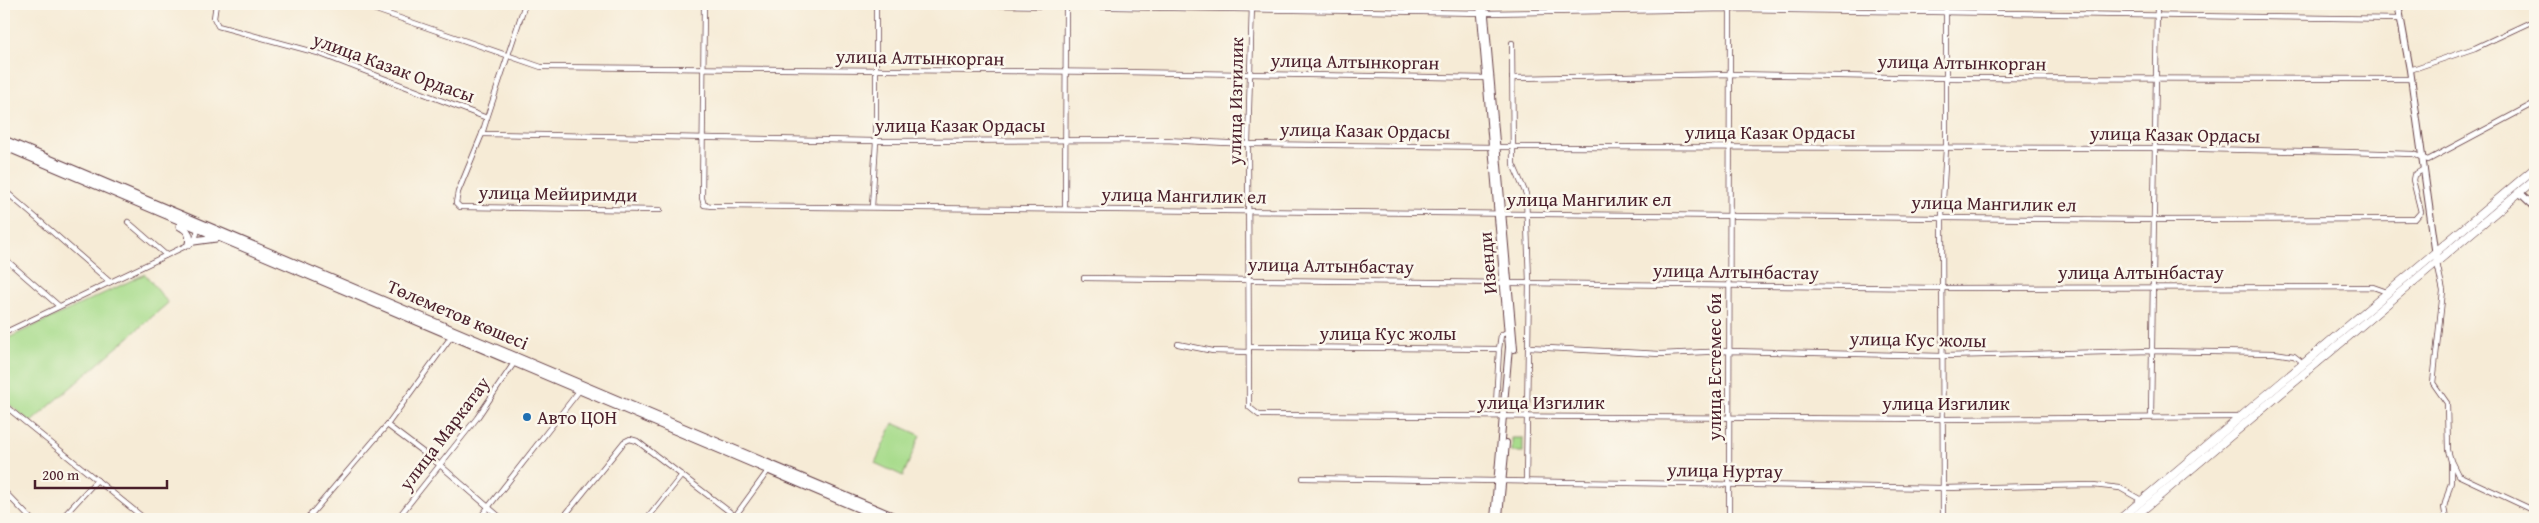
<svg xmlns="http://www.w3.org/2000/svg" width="2539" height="523" viewBox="0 0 2539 523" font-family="'Gentium Book Plus',serif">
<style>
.green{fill:#a8dc8c;stroke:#797e5c}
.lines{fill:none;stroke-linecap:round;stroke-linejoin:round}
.street-casing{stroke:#643e45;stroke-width:6}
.secondary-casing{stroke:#643e45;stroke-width:8}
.primary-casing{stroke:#643e45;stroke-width:9}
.highway-casing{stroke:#643e45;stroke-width:9}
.street{stroke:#fff;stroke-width:4.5}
.secondary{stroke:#fff;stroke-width:6}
.primary{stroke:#fff;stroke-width:7}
.highway{stroke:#fff;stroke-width:8}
.poi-dot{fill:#1f6fb2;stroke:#fbf7ec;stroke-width:2}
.labels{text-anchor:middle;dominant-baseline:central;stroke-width:5;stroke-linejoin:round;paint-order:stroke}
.street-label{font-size:19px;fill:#4a1f2b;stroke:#fbf7ec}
.poi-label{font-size:19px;fill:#4a1f2b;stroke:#fbf7ec;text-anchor:start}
</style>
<rect width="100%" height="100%" fill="#fbf7ec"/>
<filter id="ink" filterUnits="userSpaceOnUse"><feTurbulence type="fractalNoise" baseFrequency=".02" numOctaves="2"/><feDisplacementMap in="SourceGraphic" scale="10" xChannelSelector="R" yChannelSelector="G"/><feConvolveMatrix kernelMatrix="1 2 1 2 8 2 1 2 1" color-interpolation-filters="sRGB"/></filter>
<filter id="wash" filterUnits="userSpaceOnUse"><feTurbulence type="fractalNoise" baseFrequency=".0096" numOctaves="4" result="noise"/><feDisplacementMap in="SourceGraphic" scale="20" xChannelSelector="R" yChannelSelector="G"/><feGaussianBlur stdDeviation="1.12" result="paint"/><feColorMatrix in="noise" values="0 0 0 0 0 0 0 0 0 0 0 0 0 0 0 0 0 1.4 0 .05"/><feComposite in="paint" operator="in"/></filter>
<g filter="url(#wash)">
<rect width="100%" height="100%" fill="#f6ebd6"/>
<g class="green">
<polygon points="145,274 168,303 31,422 4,400 4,340"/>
<polygon points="893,423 920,435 903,476 875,463"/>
<rect x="1512" y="438" width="11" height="14"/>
</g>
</g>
<g filter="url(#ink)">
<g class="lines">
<g class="street-casing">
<g id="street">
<polyline points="216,4 214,18 218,26 318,53 487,118 482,134 876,141 1164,140 1248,144 1498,147 2156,148 2347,152 2413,154 2428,160 2535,103"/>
<polyline points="359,4 541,67 1121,72 1489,78"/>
<polyline points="620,4 817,4"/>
<polyline points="704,4 702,198 704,205 712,206 2155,220 2415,219 2421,212 2413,180 2414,175 2424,169"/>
<polyline points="929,4 1485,13 1730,9 2401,19"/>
<polyline points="1252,4 1248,144 1249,407 1259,415 1944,419 2238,417"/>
<polyline points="1512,43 1513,164 1526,194 1529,282 1526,482"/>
<polyline points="2410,70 2475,48 2535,20"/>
<polyline points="1512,78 1730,74 1945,78 2411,79"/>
<polyline points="487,118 525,4"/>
<polyline points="482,134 458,192 456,203 460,207 660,210"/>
<polyline points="4,190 110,282"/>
<polyline points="872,207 876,141 876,4"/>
<polyline points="1065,209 1066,5"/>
<polyline points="128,222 166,255"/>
<polyline points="4,258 59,306"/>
<polyline points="2437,263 2443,291 2433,383 2447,403 2448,450 2451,461 2458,475 2535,511"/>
<polyline points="1084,278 1943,288 2373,287 2387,292"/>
<polyline points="4,333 194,242 199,227"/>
<polyline points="1178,344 1213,351 1249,352"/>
<polyline points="1249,347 1499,349 1501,335 1509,331"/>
<polyline points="1529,347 1660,354 1729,351 1943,356 2152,351 2274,353 2294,356 2303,363"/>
<polyline points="1496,404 1499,349"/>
<polyline points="4,405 145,519"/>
<polyline points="2151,417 2157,4"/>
<polyline points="387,425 440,465 502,519"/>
<polyline points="1303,478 1943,488 2093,485 2120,488 2143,501"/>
<polyline points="4,491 31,519"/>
<polyline points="61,519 97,480"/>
<polyline points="307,519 387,425 451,337"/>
<polyline points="397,519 477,418 514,363"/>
<polyline points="479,519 579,391"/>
<polyline points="562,519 624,442 630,439 637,441 739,519"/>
<polyline points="647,519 682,475"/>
<polyline points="733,519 770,468"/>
<polyline points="1729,519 1730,4"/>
<polyline points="1943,519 1942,217 1946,148 1946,4"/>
<polyline points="2446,519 2444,507 2451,482 2451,463"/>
</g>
</g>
<g class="secondary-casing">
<g id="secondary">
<polyline points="1480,4 1509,347 1494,519"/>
<polyline points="1484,4 1514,349"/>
<polyline points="2398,4 2410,70 2437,263"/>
<polyline points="2519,192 2535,207"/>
<polyline points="1499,516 1506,443"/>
</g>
</g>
<g class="primary-casing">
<g id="primary">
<polyline points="4,140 899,519"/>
<polyline points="4,146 884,519"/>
<path d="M180,226C188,230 191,235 189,244"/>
<polyline points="194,241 216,238"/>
</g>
</g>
<g class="highway-casing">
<g id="highway">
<polyline points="2120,519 2535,168"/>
<polyline points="2132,519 2535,179"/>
</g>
</g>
<use href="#street" class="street"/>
<use href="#secondary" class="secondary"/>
<use href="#primary" class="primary"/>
<use href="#highway" class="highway"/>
</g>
</g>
<circle class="poi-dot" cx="527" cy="417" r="5"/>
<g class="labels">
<g class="street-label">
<text transform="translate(920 57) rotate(1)">улица Алтынкорган</text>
<text transform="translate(1355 61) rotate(1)">улица Алтынкорган</text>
<text transform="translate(1962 62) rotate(1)">улица Алтынкорган</text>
<text transform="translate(394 67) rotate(20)">улица Казак Ордасы</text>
<text transform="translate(1235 101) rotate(-89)">улица Изгилик</text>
<text x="960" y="125">улица Казак Ордасы</text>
<text transform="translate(1365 130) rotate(1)">улица Казак Ордасы</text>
<text x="1770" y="132">улица Казак Ордасы</text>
<text transform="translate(2175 134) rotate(1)">улица Казак Ордасы</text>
<text transform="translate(558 193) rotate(1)">улица Мейиримди</text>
<text transform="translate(1184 195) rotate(1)">улица Мангилик ел</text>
<text x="1589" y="199">улица Мангилик ел</text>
<text transform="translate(1994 203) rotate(1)">улица Мангилик ел</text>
<text transform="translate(1487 263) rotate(-95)">Изенди</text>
<text transform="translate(1331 265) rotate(1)">улица Алтынбастау</text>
<text transform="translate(1736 271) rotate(1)">улица Алтынбастау</text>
<text x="2141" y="272">улица Алтынбастау</text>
<text transform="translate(458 314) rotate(23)">Төлеметов көшесі</text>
<text x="1388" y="333">улица Кус жолы</text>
<text transform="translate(1918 339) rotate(1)">улица Кус жолы</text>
<text transform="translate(1714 367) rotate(-90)">улица Естемес би</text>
<text x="1541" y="402">улица Изгилик</text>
<text x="1946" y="403">улица Изгилик</text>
<text transform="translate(444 433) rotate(-53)">улица Маркатау</text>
<text transform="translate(1725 470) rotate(1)">улица Нуртау</text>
</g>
<g class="poi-label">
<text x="537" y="417">Авто ЦОН</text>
</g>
</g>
<rect width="2539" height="523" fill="none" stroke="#fbf7ec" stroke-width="20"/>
<path d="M35 480v8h132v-8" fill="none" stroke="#4a1f2b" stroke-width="2.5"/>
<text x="42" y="480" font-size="15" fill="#4a1f2b" stroke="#fbf7ec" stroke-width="4" paint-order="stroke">200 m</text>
</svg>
